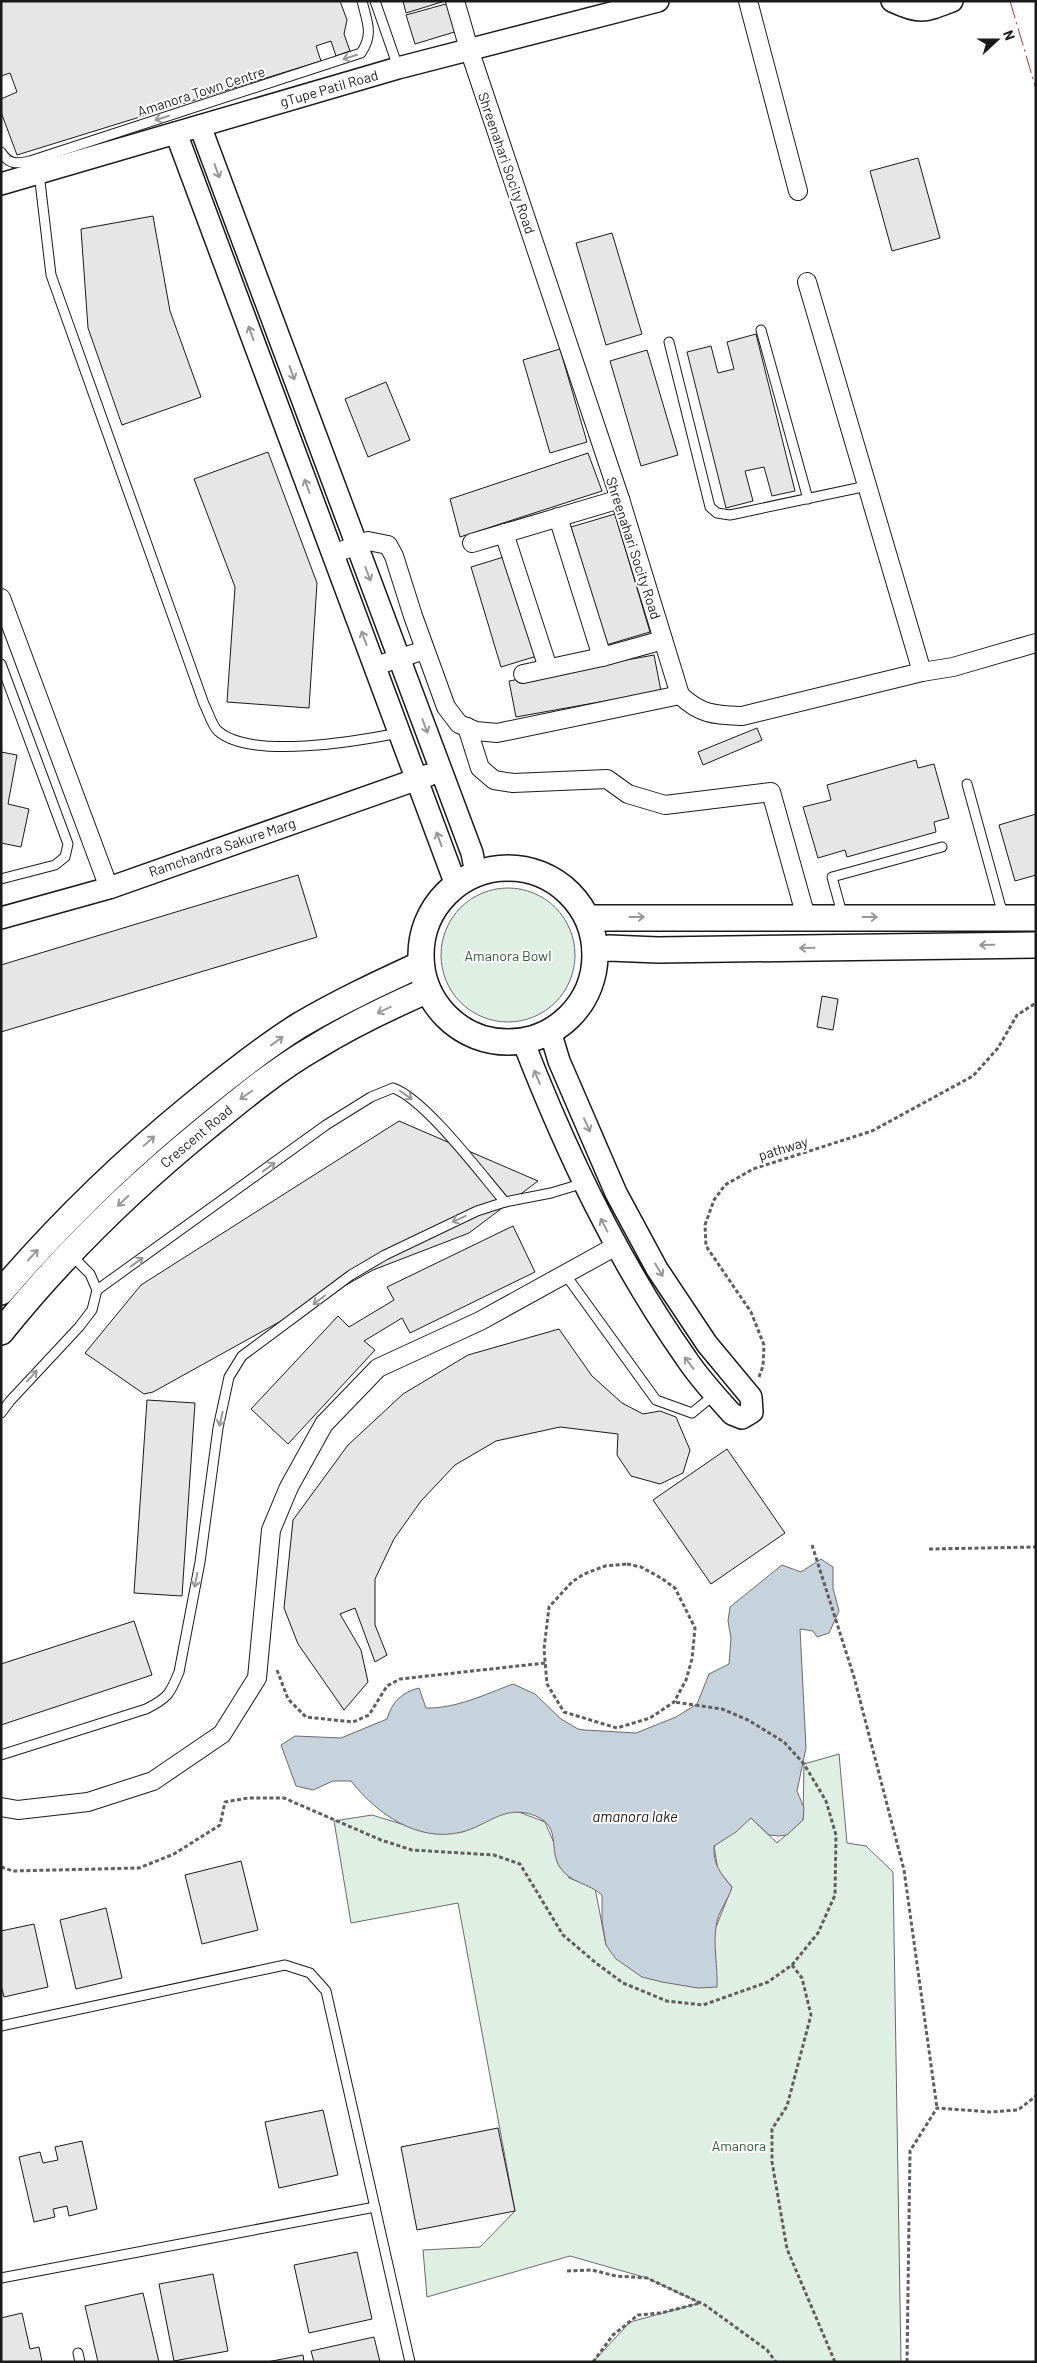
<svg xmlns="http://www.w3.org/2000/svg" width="1037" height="2363" viewBox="0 0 1037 2363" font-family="Barlow,sans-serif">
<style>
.green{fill:#e0efe3;stroke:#6a6a6a}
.water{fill:#c6d2dc;stroke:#6a6a6a}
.building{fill:#e6e6e6;stroke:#1a1a1a}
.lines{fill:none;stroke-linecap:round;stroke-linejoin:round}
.service-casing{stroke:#1a1a1a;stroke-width:11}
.minor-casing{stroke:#1a1a1a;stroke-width:20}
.tertiary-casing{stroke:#1a1a1a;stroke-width:24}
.secondary-casing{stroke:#1a1a1a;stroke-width:28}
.path{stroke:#5f5f5f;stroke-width:3;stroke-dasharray:4 2.5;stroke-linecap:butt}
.service{stroke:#fff;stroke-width:9}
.minor{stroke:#fff;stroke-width:18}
.tertiary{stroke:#fff;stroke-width:21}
.secondary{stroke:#fff;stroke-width:25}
.power{stroke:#c62828;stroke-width:1;stroke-dasharray:18 4 2.5 4;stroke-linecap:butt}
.oneway{stroke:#989898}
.labels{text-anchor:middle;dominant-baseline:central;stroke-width:4;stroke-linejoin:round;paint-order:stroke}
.street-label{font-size:14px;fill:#1a1a1a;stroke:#fff}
.park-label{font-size:14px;fill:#2b5a34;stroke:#fff}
.water-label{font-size:15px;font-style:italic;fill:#1a1a1a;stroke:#fff}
</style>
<rect width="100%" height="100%" fill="#fff"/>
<g class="green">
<circle cx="508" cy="955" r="67"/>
<polygon points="839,1754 847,1843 866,1846 893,1872 901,2362 593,2362 630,2322 700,2303 647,2278 570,2256 427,2297 423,2250 480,2247 515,2211 458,1903 351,1923 334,1821 372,1815 411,1827 462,1832 498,1815 516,1811 545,1822 569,1878 595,1888 606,1945 716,1927 732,1887 718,1870 714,1846 751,1818 777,1843 803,1820 804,1764"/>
</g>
<path class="water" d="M821,1559L833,1567V1588L839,1611L829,1633L817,1637L813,1631L800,1629L806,1748L797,1791L804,1808L803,1820L787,1835L779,1836L769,1835L751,1818L736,1832L714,1846C713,1865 721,1874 732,1887C728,1901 717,1913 716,1927C713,1945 718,1968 717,1987L698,1988L662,1982L642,1977L616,1959L606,1945L602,1921V1895C589,1883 569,1883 559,1866C548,1846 563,1824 530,1814C503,1806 486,1826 462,1832C418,1843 377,1814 351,1781H333L313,1790L296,1786L281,1745L295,1736L341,1738L387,1719C392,1702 402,1692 419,1688L426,1708C455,1709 486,1694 513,1684L535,1694L561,1719L578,1729L585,1730L636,1733L676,1717L697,1704L709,1674L729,1664L731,1638L728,1621L730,1607L782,1565L801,1572Z"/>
<g class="building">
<polygon points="1,1 340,1 347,20 344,34 350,51 336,56 331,41 316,46 321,61 17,155 1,112 1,99 17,92 10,73 1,76"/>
<polygon points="403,1 445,1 406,13"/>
<polygon points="453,2 461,30 415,44 406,15"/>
<polygon points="918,158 940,238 892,251 870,171"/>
<polygon points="153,216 170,311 201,397 122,425 88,328 81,229"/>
<polygon points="612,233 642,334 606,345 576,243"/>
<polygon points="756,334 795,491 772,496 764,467 745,471 753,501 726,508 687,352 711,346 718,373 734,369 727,342"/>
<polygon points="560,349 587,442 550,453 523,360"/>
<polygon points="647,350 678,455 641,466 610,361"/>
<polygon points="386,382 410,440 368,457 345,399"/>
<polygon points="268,452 317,583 309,708 227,702 235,587 194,479"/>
<polygon points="588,453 602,491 460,537 450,499"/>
<polygon points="615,514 650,632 606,645 571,527"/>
<polygon points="507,556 537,656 501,667 471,567"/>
<polygon points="654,655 661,691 516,717 509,681"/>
<polygon points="757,728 762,740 703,765 698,752"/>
<polygon points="1,752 17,755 8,804 29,809 21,847 1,843"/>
<polygon points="916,760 918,768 934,764 949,818 934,822 936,832 847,857 845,850 818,858 803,807 831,800 827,785"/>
<polygon points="1036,814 1036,875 1015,881 999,825"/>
<polygon points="298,875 317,937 1,1032 1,965"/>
<polygon points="822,996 838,999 833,1030 817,1027"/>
<polygon points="399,1121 538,1181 469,1233 373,1270 153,1392 144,1394 85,1353 141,1285"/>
<polygon points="513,1226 535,1272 410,1333 402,1318 364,1341 375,1350 288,1444 251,1409 338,1316 349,1327 394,1300 387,1287"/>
<polygon points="559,1329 592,1376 622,1403 643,1414 660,1411 676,1417 690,1450 683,1473 660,1484 631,1476 617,1455 618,1434 560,1427 496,1441 455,1465 421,1501 394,1539 375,1579 375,1625 387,1655 375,1662 355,1608 340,1614 361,1650 368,1682 344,1710 298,1644 284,1608 293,1520 348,1445 403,1394 468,1355"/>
<polygon points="147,1400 195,1403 182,1596 134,1593"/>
<polygon points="727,1449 785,1533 711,1584 653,1500"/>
<polygon points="134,1621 152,1675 1,1725 1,1664"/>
<polygon points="241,1861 258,1930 202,1944 185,1875"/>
<polygon points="106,1908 122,1978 76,1989 60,1920"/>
<polygon points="34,1924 48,1987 4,1997 1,1985 1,1931"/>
<polygon points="323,2110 338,2175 279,2188 265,2122"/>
<polygon points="498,2128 515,2211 417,2230 401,2147"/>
<polygon points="82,2141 97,2209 69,2216 67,2206 53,2209 55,2217 34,2222 19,2157 40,2152 43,2163 58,2160 55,2147"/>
<polygon points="357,2252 372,2319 309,2333 294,2265"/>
<polygon points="213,2274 228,2351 174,2361 159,2284"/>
<polygon points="143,2293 159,2362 98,2362 85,2306"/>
<polygon points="22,2313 30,2349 39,2347 42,2362 1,2362 1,2318"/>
<polygon points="374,2337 380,2362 314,2362 311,2351"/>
<polygon points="303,2355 304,2362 267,2362"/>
</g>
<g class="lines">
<g class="service-casing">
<g id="service">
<polyline points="375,1 398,67"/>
<path d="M1,152C9,165 17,164 30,161L361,53C374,34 367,22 362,1"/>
<path d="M39,173L51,275L204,704C208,711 212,726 218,731C251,760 359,741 399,733"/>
<polyline points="761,330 808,499"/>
<polyline points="669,342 710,507 717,513 730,515 867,486"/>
<polyline points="1,664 68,844 65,857 55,865 1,879"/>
<polyline points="967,784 1003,915"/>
<polyline points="843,917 832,877 942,847"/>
<polyline points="565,1274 656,1400 692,1413 714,1395"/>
<path d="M97,1290L326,1125L371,1097L393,1088C425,1099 481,1174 505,1202"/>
<polyline points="1,1413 10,1401 79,1327 92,1310 97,1290 90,1274 71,1255"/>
<path d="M1,1755L146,1709C168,1698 170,1694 179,1672L200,1562L218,1428L229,1377L242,1356L351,1275L385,1255L477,1211L505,1202L551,1193L584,1183"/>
<polyline points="1,2026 285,1965 310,1973 326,1991 410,2362"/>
<polyline points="1,2278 375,2207"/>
<polyline points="78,2353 80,2362"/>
</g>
</g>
<g class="minor-casing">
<g id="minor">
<path d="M455,1L469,49L620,499L680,695C701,715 715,715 742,716L922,672L953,667L1036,643"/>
<polyline points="748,1 798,191"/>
<polyline points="807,282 922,672"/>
<polyline points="558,517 602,657 663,640"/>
<polyline points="504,533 548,668"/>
<polyline points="472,543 620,499"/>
<polyline points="333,554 368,541 388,545 394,556 413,616 446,707 459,724 476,731 497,733 680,695"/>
<polyline points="1,598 109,888"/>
<polyline points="375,666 425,650"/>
<polyline points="523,674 602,657"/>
<polyline points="467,727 480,768 494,780 513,783 607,779 628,794 665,805 771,792 806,917"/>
<polyline points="1,1807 18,1810 88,1802 153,1781 222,1734 257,1678 271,1530 289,1487 324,1424 378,1368 480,1321 616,1246"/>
</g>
</g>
<g class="tertiary-casing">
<g id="tertiary">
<path d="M892,1C920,14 923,12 952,1"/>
<polyline points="200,126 472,853 476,874"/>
<polyline points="176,133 456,885"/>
<polyline points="1,184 398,68 658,1"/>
<polyline points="1,918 109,888 429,775"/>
<path d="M523,1041C566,1152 617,1260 686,1358C699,1378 716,1396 732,1414L742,1418L752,1412L751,1397L707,1344L657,1269L616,1193L559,1061L550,1031"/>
</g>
</g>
<g class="secondary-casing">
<g id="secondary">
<circle cx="508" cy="955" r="87"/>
<polyline points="588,918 1036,918"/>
<polyline points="595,950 609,948 658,950 1036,945"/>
<path d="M1,1292C60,1223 124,1161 194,1104C227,1077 263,1048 300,1025C339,1002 380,983 421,964"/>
<path d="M1,1332C62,1256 132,1188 207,1127C241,1099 276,1070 314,1048C351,1025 389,1007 428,990"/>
</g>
</g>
<g class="path">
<polyline points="759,1377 763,1366 764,1345 751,1312 706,1246 705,1225 714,1200 725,1185 753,1169 872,1131 973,1076 998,1048 1017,1015 1036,1003"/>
<polyline points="812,1545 854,1677 904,1870 937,2108"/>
<polyline points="929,1549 1036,1547"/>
<polygon points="627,1564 641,1567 661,1578 675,1588 695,1628 692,1659 686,1680 674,1702 650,1718 617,1728 564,1712 547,1684 544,1649 549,1607 572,1582 584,1574 605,1566"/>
<polyline points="277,1670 288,1699 306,1717 353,1722 369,1715 387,1686 400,1679 545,1663"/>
<polyline points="1,1867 13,1871 139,1868 174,1854 220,1825 225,1802 248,1798 284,1798 381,1840 412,1850 494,1855 520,1864 563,1935 596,1963 623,1983 667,2001 703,2005 768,1982 792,1965 818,1933 835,1895 836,1835 826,1801 804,1764 784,1742 748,1720 722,1709 674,1702"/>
<polyline points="792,1965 802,1978 811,2015 787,2106 772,2129 772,2162 787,2249 835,2362"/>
<polyline points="567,2271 592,2270 616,2276 647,2278 705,2305 767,2350 776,2362"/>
<polyline points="593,2362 613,2335 638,2315 661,2313 700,2303"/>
<polyline points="907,2362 910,2151 937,2108 990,2112 1018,2110 1036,2096"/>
</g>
<use href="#service" class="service"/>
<use href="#minor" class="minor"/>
<use href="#tertiary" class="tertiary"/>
<use href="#secondary" class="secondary"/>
<polyline class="power" points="1010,1 1036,89"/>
</g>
<defs><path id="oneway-shaft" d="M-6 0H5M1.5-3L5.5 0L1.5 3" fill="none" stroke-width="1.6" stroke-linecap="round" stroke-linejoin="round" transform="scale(1.25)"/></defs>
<g class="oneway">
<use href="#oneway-shaft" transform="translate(350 57) rotate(162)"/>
<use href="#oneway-shaft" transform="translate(162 118) rotate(162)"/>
<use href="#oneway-shaft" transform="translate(217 171) rotate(70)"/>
<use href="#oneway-shaft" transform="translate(251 333) rotate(-110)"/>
<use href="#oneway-shaft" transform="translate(292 373) rotate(70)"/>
<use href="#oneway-shaft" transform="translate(307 486) rotate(-110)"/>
<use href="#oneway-shaft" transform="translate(368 574) rotate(69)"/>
<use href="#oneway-shaft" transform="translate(364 638) rotate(-110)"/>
<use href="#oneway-shaft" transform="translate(425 726) rotate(69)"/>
<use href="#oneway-shaft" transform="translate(439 839) rotate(-110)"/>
<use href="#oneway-shaft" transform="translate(637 917)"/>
<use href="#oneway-shaft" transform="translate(870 917)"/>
<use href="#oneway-shaft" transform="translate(987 945) rotate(179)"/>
<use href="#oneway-shaft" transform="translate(807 948) rotate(179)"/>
<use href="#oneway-shaft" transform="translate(384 1010) rotate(155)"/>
<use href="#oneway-shaft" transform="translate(277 1041) rotate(-36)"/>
<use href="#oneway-shaft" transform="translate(537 1077) rotate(-113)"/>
<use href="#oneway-shaft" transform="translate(246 1095) rotate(145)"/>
<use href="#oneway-shaft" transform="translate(406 1095) rotate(35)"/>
<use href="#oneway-shaft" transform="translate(587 1125) rotate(66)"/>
<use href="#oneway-shaft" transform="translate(149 1141) rotate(-41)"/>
<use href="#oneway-shaft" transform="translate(269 1167) rotate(-36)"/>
<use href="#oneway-shaft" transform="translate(123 1201) rotate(136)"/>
<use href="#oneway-shaft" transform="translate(459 1219) rotate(155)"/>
<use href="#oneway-shaft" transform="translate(604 1225) rotate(-118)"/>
<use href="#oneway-shaft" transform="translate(33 1255) rotate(-47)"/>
<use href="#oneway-shaft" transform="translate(137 1262) rotate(-36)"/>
<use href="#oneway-shaft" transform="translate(659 1270) rotate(59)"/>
<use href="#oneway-shaft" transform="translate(319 1300) rotate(143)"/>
<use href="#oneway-shaft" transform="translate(689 1363) rotate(-128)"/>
<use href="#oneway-shaft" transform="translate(32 1376) rotate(-47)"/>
<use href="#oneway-shaft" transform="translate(221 1419) rotate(103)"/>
<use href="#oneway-shaft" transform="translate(196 1580) rotate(101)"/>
</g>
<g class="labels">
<g class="street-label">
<text transform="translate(329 88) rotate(-16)">gTupe Patil Road</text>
<text transform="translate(201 91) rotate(-18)">Amanora Town Centre</text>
<text transform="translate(507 163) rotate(71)">Shreenahari Socity Road</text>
<text transform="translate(634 548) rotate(72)">Shreenahari Socity Road</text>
<text transform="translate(222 847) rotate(-19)">Ramchandra Sakure Marg</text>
<text transform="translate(196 1136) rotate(-40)">Crescent Road</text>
<text transform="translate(783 1148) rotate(-17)">pathway</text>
</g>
<g class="park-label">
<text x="508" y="955">Amanora Bowl</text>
<text x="739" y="2145">Amanora</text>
</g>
<g class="water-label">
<text x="635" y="1816">amanora lake</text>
</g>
</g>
<rect width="1037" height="2363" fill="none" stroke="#1a1a1a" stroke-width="5"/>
<g transform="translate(997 40) rotate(69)" stroke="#ffffff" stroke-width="4" paint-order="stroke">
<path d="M0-4L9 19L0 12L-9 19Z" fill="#1a1a1a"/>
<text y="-8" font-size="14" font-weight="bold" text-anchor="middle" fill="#1a1a1a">N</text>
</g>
</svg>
